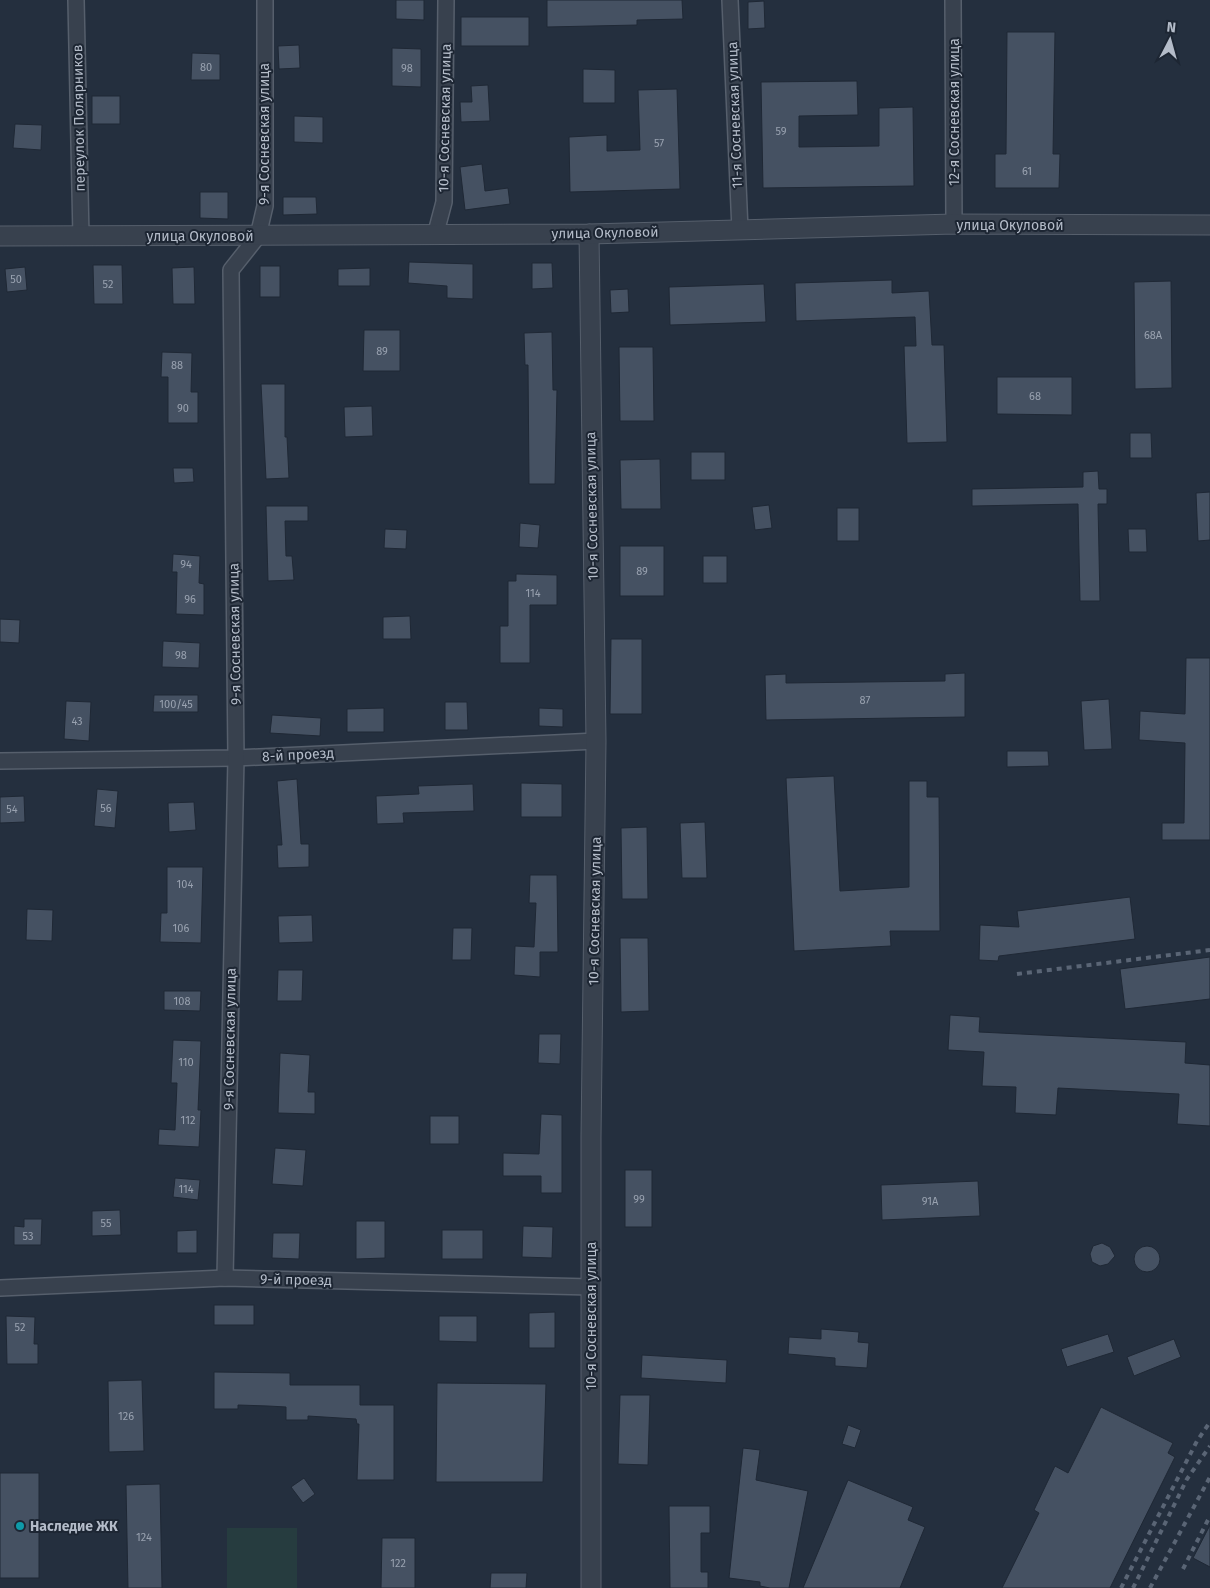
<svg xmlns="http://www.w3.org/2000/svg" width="1210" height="1588" viewBox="0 0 1210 1588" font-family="'Fira Sans',sans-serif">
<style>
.green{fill:#263c3f}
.building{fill:#455162;stroke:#1f2835}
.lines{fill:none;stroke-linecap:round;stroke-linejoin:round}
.minor-casing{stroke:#565f6c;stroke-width:18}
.tertiary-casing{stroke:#565f6c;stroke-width:21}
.minor{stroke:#38414e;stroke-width:15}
.tertiary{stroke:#38414e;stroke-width:19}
.rail{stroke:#5a6575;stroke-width:4;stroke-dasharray:5 5;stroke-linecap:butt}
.culture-dot{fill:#0f9aa8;stroke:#1d2633;stroke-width:2}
.labels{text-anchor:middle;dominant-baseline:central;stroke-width:4;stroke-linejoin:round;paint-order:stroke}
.number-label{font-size:11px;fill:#98a1af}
.street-label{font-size:14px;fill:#b4bcc9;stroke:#1d2633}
.poi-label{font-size:14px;font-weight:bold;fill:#b4bcc9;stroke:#1d2633;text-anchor:start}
</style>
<rect width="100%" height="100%" fill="#242f3e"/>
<rect class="green" x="227" y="1528" width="70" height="60"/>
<g class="building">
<polygon points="396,0 424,0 424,20 396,19"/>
<polygon points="547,0 682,0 683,19 637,20 637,25 547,27"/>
<polygon points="764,1 765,28 748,29 748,2"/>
<rect x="461" y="17" width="68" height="29"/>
<polygon points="1007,32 1055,32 1053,154 1060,154 1059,188 995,188 995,154 1006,154"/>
<polygon points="299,45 300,68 279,69 278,46"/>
<polygon points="392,48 421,49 421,87 392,86"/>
<polygon points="192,53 220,54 220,80 191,80"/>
<polygon points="583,69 615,70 615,103 583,103"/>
<polygon points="857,81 858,115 799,116 799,147 879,146 879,108 913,107 914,186 763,188 761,82"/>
<polygon points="488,85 490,121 461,122 460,102 472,102 471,86"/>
<polygon points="677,89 680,189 570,192 569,137 607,135 607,151 640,150 638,90"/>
<rect x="92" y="96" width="28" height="28"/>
<polygon points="294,116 323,117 323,143 294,142"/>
<polygon points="15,124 42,125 41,150 13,148"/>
<polygon points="482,164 485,191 508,188 510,204 465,210 460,167"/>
<polygon points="200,192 228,192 228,219 200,218"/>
<polygon points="283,197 316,197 317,214 283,215"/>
<polygon points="409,262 473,264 473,299 447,298 447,286 408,283"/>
<polygon points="532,263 552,263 553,288 532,289"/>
<polygon points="93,265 122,265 123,304 94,304"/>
<rect x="260" y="266" width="20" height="31"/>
<polygon points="25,267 27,290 7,292 5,269"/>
<polygon points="194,267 195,304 173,304 172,268"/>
<polygon points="370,268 370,286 338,286 338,269"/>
<polygon points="892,280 892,293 929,291 932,345 944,345 947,442 907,443 904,346 916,346 915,317 796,321 795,283"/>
<polygon points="1171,281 1172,388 1135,389 1134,282"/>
<polygon points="764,284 766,322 670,325 669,287"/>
<polygon points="628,289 629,312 611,313 610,290"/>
<polygon points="364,330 400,330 400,371 363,371"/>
<polygon points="552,332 553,390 557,390 555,484 529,484 528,365 525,365 524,333"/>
<polygon points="619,347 653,347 654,421 620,421"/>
<polygon points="162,352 192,353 191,392 198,392 198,423 168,423 168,377 161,377"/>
<polygon points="997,377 1072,377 1072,415 997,414"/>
<polygon points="261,384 285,384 285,437 287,437 289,478 266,479"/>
<polygon points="372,406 373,436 345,437 344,407"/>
<polygon points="1130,433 1151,433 1152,458 1130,458"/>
<rect x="691" y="452" width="34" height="28"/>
<polygon points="660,459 661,509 621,509 620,460"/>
<polygon points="173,468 193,468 194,482 174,483"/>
<polygon points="1098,471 1099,489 1107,489 1107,504 1098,504 1100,601 1080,601 1078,504 972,506 972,489 1083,487 1083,472"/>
<polygon points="1210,492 1210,540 1198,541 1196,493"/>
<polygon points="769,505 772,528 755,530 752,507"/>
<polygon points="266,506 308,506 308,521 285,521 286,556 292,556 294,580 268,581"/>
<rect x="837" y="508" width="22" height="33"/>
<polygon points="520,523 540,525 538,548 519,547"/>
<polygon points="385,529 407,530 406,549 384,548"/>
<polygon points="1128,529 1146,529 1147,552 1129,552"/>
<rect x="620" y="546" width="44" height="50"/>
<polygon points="173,554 200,556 199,583 204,584 204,615 176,614 177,572 172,572"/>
<rect x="703" y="556" width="24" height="27"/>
<polygon points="516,574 557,575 557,605 530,605 530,663 500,663 500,626 508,626 508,581 516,581"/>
<polygon points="410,616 411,639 383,639 383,617"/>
<polygon points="0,619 20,620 19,643 0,642"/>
<polygon points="611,639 642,639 642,714 610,714"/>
<polygon points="163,641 200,643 199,668 162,667"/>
<polygon points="1186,658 1210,658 1210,840 1162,840 1162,823 1184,823 1185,743 1139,740 1140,711 1185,714"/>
<polygon points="965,673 965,717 766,720 765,675 786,674 786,683 945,681 945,674"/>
<polygon points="154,695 198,695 198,712 153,712"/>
<polygon points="1109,699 1112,749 1084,750 1081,701"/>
<polygon points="66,701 91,702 89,741 64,739"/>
<polygon points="445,702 467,702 468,730 445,730"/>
<polygon points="384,708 384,732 347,732 347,709"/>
<polygon points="539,708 563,709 563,727 539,726"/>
<polygon points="272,715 321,718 320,736 270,733"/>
<polygon points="1007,751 1048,751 1049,766 1007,767"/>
<polygon points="834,776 840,891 909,887 909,781 927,781 927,797 939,797 940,931 890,931 891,946 794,951 786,778"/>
<polygon points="297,779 301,844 309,844 309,867 278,868 277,845 282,845 277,781"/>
<polygon points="521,783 562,784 562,817 521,817"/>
<polygon points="473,784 474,811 403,813 404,823 377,824 376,796 419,794 418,786"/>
<polygon points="97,789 118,791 115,828 94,826"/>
<polygon points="24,796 25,822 0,823 0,797"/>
<polygon points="194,802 196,830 169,832 168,803"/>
<polygon points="705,822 707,878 682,878 680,823"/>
<polygon points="647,827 648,899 622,899 621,828"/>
<polygon points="167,867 203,867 201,943 160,942 161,913 167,913"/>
<polygon points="530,875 557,875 558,952 540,952 540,977 514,975 515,946 534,947 536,903 529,903"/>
<polygon points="1130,897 1135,939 999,956 998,961 979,960 980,925 1019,927 1017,911"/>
<polygon points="27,909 53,910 52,941 26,940"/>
<polygon points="312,915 313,942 279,943 278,916"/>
<polygon points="453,928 472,928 471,960 452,960"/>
<polygon points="620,938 648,938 649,1011 621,1012"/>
<polygon points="1210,957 1210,999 1125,1009 1120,969"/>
<polygon points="278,970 303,970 302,1001 277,1001"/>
<polygon points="164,991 201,991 200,1011 164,1010"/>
<polygon points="950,1015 980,1017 979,1032 1186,1042 1185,1063 1210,1065 1210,1126 1177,1124 1179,1094 1058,1088 1056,1115 1015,1113 1016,1087 982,1086 984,1052 948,1050"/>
<polygon points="539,1034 561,1034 560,1064 538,1063"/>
<polygon points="173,1040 201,1041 198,1110 201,1110 199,1147 158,1145 159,1129 175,1130 177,1083 171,1083"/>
<polygon points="280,1053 310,1055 308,1092 315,1092 315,1114 278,1113"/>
<polygon points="541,1114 562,1115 562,1193 541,1193 541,1176 503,1176 503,1153 539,1154"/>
<rect x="430" y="1116" width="29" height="28"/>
<polygon points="275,1148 306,1150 303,1186 272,1184"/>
<rect x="625" y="1170" width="27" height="57"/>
<polygon points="175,1178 200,1180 198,1200 173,1197"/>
<polygon points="978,1181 980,1216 882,1220 881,1185"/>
<polygon points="120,1210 121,1235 92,1236 92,1211"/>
<polygon points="24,1219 42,1219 41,1245 14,1245 14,1226 24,1227"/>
<polygon points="356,1221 385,1221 385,1258 356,1259"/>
<polygon points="523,1226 553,1227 552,1258 522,1257"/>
<polygon points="197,1230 197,1253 177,1253 177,1231"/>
<rect x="442" y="1230" width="41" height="29"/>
<polygon points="273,1233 300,1233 299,1259 272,1258"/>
<polygon points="1102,1243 1110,1247 1115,1256 1108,1264 1100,1266 1092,1262 1090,1254 1093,1246"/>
<circle cx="1147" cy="1259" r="13"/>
<rect x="214" y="1305" width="40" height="20"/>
<polygon points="555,1312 555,1348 529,1348 529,1313"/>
<polygon points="6,1316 35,1317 34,1344 38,1344 38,1364 7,1364"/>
<polygon points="439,1316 477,1316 477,1342 439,1341"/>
<polygon points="821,1329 859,1332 858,1342 869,1343 867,1368 835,1366 835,1358 788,1354 789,1337 821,1339"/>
<polygon points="1108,1334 1114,1352 1067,1367 1061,1349"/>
<polygon points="1174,1339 1181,1357 1134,1376 1127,1357"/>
<polygon points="642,1355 727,1360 726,1383 641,1378"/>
<polygon points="214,1372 290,1373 290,1385 360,1385 360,1405 394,1405 394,1480 357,1480 359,1424 357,1424 356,1419 308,1416 308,1420 286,1420 286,1407 268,1406 238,1405 238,1409 214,1409"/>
<polygon points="142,1380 144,1451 109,1452 108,1381"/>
<polygon points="437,1383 546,1384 543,1482 436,1482"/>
<polygon points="620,1395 650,1395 648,1465 618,1464"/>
<polygon points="1101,1407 1173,1443 1168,1453 1175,1457 1110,1588 1002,1588 1039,1513 1034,1510 1055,1466 1068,1473"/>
<polygon points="848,1425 861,1430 855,1448 842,1444"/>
<polygon points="743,1448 760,1450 756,1480 808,1491 789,1588 770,1588 760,1586 760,1582 729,1578"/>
<rect x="0" y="1473" width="39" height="105"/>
<polygon points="304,1478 315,1494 303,1503 291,1487"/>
<polygon points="848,1480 913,1507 908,1520 925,1527 900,1588 803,1588"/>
<polygon points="160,1484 162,1588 128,1588 126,1485"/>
<polygon points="669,1506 710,1506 710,1533 701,1533 701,1572 708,1572 708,1588 670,1588"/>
<polygon points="1210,1525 1210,1567 1193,1558"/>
<polygon points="382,1538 415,1538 415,1588 381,1588"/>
<polygon points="491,1573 527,1573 526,1588 490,1588"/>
</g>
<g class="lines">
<g class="minor-casing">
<g id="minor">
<polyline points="76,0 81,237"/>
<polyline points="730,0 740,230"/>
<polyline points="953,0 954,224"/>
<polyline points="435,236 444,202 446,0"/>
<polyline points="0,761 236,758 596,741"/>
<polyline points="225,1278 236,758 231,270 258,236 265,206 265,0"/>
<polyline points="0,1288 225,1278 592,1287"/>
</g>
</g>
<g class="tertiary-casing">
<g id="tertiary">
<polyline points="589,234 596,741 591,1137 591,1588"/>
<polyline points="0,236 589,234 954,224 1210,225"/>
</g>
</g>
<use href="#minor" class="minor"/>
<use href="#tertiary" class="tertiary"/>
<g class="rail">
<polyline points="1017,974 1210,950"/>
<polyline points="1183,1569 1210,1516"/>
<polyline points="1121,1588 1197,1441 1210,1422"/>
<polyline points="1133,1588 1187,1479 1210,1446"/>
<polyline points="1150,1588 1210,1477"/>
</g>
</g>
<circle class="culture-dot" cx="20" cy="1526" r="5"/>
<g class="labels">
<g class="number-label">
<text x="206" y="67">80</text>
<text x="407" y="68">98</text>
<text x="781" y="131">59</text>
<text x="659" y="143">57</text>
<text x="1027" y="171">61</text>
<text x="16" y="279">50</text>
<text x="108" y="284">52</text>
<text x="1153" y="335">68А</text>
<text x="382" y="351">89</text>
<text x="177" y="365">88</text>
<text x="1035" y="396">68</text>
<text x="183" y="408">90</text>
<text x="186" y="564">94</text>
<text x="642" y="571">89</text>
<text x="533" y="593">114</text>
<text x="190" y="599">96</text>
<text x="181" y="655">98</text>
<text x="865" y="700">87</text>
<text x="176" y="704">100/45</text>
<text x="77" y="721">43</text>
<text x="106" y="808">56</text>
<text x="12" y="809">54</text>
<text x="185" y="884">104</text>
<text x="181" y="928">106</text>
<text x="182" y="1001">108</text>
<text x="186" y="1062">110</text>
<text x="188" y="1120">112</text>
<text x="186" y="1189">114</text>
<text x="639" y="1199">99</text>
<text x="930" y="1201">91А</text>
<text x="106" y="1223">55</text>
<text x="28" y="1236">53</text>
<text x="20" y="1327">52</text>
<text x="126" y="1416">126</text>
<text x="144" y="1537">124</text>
<text x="398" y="1563">122</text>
</g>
<g class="street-label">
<text transform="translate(954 112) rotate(-90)">12-я Сосневская улица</text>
<text transform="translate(735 115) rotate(-92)">11-я Сосневская улица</text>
<text transform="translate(79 118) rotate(-91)">переулок Полярников</text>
<text transform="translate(445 118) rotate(-89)">10-я Сосневская улица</text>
<text transform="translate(264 134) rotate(-90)">9-я Сосневская улица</text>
<text x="1010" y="225">улица Окуловой</text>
<text transform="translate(605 233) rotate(-1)">улица Окуловой</text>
<text x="200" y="236">улица Окуловой</text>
<text transform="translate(592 506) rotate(-91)">10-я Сосневская улица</text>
<text transform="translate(235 634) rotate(-91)">9-я Сосневская улица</text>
<text transform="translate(298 755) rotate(-3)">8-й проезд</text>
<text transform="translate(595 911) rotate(-89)">10-я Сосневская улица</text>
<text transform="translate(230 1039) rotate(-89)">9-я Сосневская улица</text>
<text transform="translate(296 1280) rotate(1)">9-й проезд</text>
<text transform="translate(591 1316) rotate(-90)">10-я Сосневская улица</text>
</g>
<g class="poi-label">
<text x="30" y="1526">Наследие ЖК</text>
</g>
</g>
<g transform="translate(1170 40) rotate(6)" stroke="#1d2633" stroke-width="4" paint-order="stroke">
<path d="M0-4L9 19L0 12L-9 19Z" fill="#b4bcc9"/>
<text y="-8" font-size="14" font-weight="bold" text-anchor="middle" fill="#b4bcc9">N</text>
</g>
</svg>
